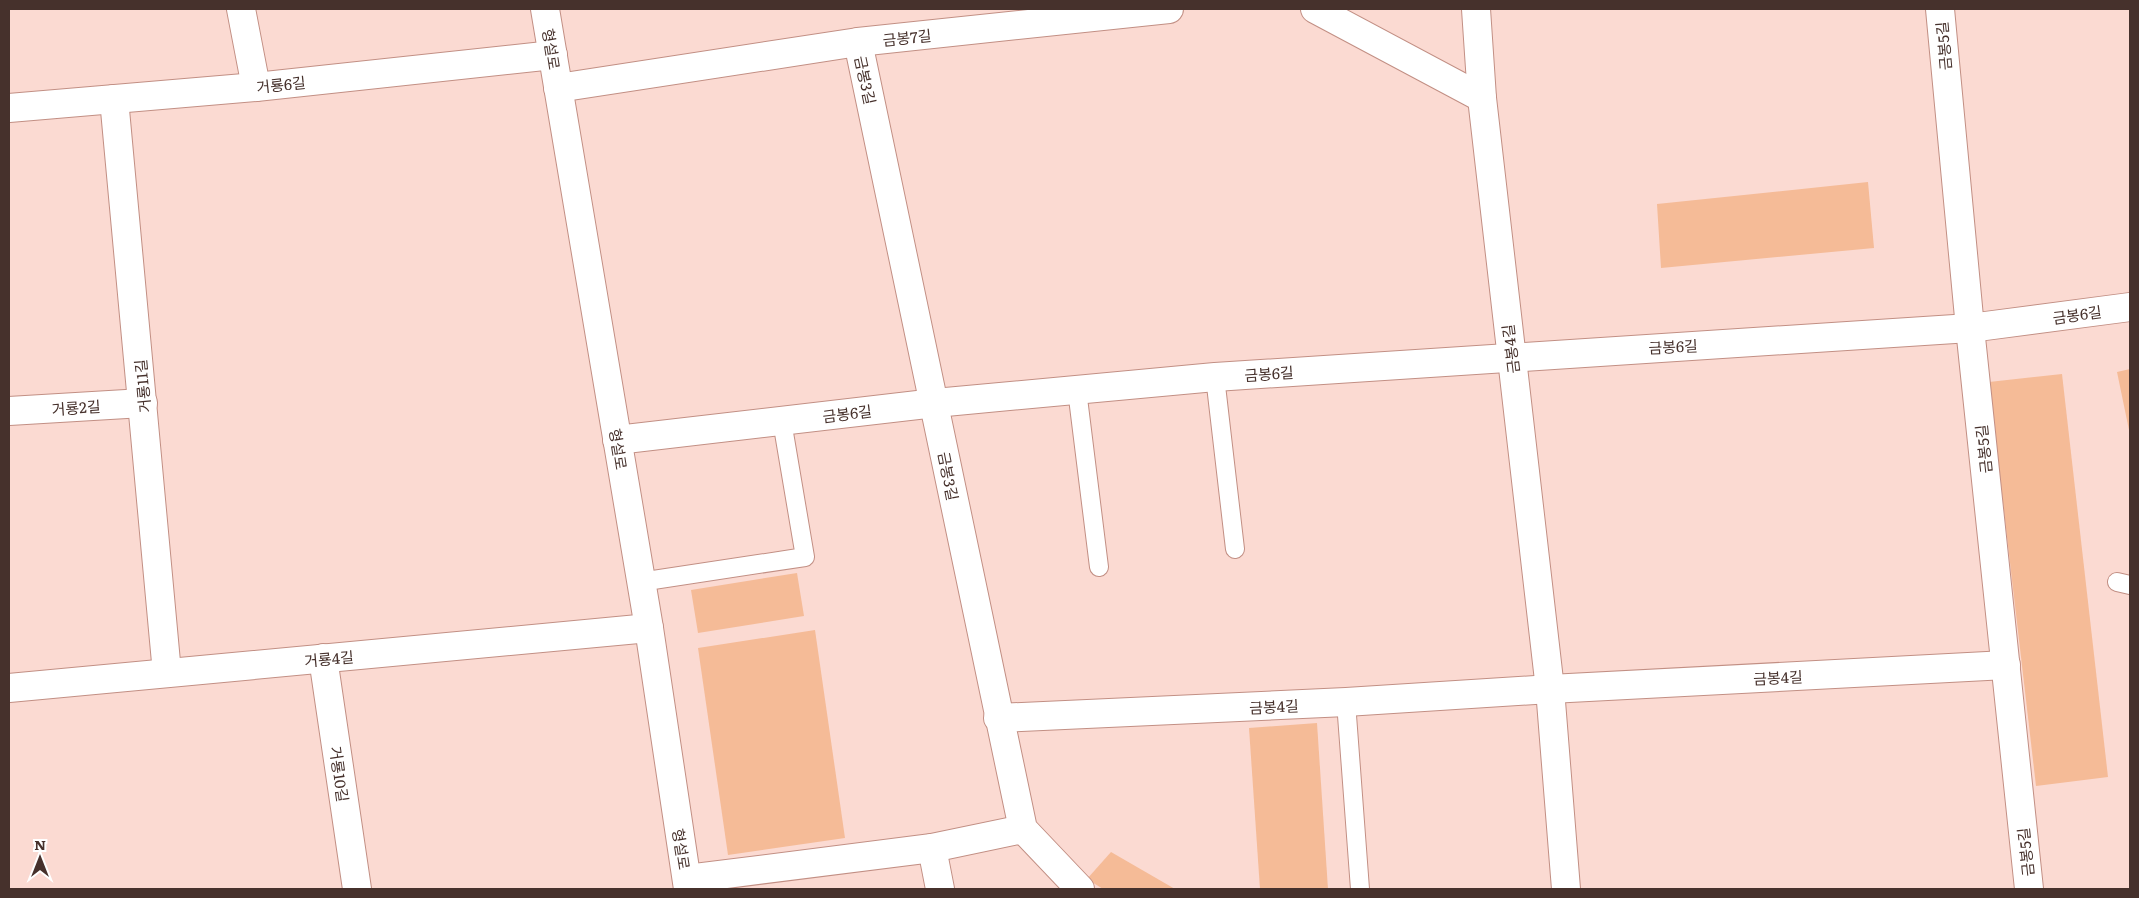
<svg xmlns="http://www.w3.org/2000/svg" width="2139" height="898" viewBox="0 0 2139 898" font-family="Literata,'Noto Sans KR',serif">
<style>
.building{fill:#f5bb97}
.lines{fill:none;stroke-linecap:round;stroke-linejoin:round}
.service-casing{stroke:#c28f84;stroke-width:20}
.minor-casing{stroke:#c28f84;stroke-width:30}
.tertiary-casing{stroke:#c28f84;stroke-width:30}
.service{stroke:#fff;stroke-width:18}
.minor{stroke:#fff;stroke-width:28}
.tertiary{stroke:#fff;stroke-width:28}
.labels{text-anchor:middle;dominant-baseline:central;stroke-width:4.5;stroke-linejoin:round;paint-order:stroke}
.street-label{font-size:15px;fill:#46312c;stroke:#fff}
</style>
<rect width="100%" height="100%" fill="#fbdad2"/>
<g class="building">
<polygon points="1868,182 1874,248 1661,268 1657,204"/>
<polygon points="2130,369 2130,430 2129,430 2117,372"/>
<polygon points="2062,374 2108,777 2036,786 1989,382"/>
<polygon points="797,573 804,616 698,633 691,590"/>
<polygon points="815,630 845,838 728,855 698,648"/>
<polygon points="1317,723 1328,889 1260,889 1249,728"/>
<polygon points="1111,852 1175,889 1103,889 1087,879"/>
</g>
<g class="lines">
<g class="service-casing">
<g id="service">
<polyline points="1215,377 1235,549"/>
<polyline points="1077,390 1099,567"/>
<polyline points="640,582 805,557 782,421"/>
<polyline points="2117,582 2130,585"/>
<polyline points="1346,702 1360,889"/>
</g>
</g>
<g class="minor-casing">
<g id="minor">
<polyline points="241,9 256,87"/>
<polyline points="1315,9 1482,98"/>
<polyline points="1476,9 1482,98 1550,689 1566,889"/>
<polyline points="1940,9 1970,328 2029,889"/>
<polyline points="858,42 1023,829 1080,889"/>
<polyline points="558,88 858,42 1169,9"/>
<polyline points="114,99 167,673"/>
<polyline points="9,108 256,87 553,55"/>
<polyline points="9,411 143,403"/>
<polyline points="617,440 935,403 1215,377 1970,328 2130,307"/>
<polyline points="323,658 357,889"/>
<polyline points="9,688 649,628"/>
<polyline points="998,718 1346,702 1550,689 2006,665"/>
<polyline points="932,848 940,889"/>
<polyline points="687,879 932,848 1023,829"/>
</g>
</g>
<g class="tertiary-casing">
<polyline id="tertiary" points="545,9 649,628 688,889"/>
</g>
<use href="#service" class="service"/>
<use href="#minor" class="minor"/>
<use href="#tertiary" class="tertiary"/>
</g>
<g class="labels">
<g class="street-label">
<text transform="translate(907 37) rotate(-6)">금봉7길</text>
<text transform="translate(1943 46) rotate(-95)">금봉5길</text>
<text transform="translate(552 49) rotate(81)">형설로</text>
<text transform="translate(866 80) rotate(78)">금봉3길</text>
<text transform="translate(281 84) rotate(-6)">거룡6길</text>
<text transform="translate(2077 314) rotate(-8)">금봉6길</text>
<text transform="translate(1673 346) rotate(-3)">금봉6길</text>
<text transform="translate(1510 349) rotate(-97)">금봉4길</text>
<text transform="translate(1269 373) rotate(-4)">금봉6길</text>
<text transform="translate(142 386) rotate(-95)">거룡11길</text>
<text transform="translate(76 407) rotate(-4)">거룡2길</text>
<text transform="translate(847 413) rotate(-7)">금봉6길</text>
<text transform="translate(619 449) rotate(81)">형설로</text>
<text transform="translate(1983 449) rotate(-96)">금봉5길</text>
<text transform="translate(949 476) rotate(79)">금봉3길</text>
<text transform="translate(329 658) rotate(-5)">거룡4길</text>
<text transform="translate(1778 677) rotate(-3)">금봉4길</text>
<text transform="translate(1274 706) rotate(-3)">금봉4길</text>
<text transform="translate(340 774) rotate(82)">거룡10길</text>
<text transform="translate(682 849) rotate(81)">형설로</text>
<text transform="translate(2025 852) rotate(-96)">금봉5길</text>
</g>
</g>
<rect width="2139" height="898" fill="none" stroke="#46312c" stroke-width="20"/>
<g transform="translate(40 858)" stroke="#ffffff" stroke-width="4" paint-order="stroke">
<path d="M0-4L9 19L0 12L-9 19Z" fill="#46312c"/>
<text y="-8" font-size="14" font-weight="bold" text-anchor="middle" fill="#46312c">N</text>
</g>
</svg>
